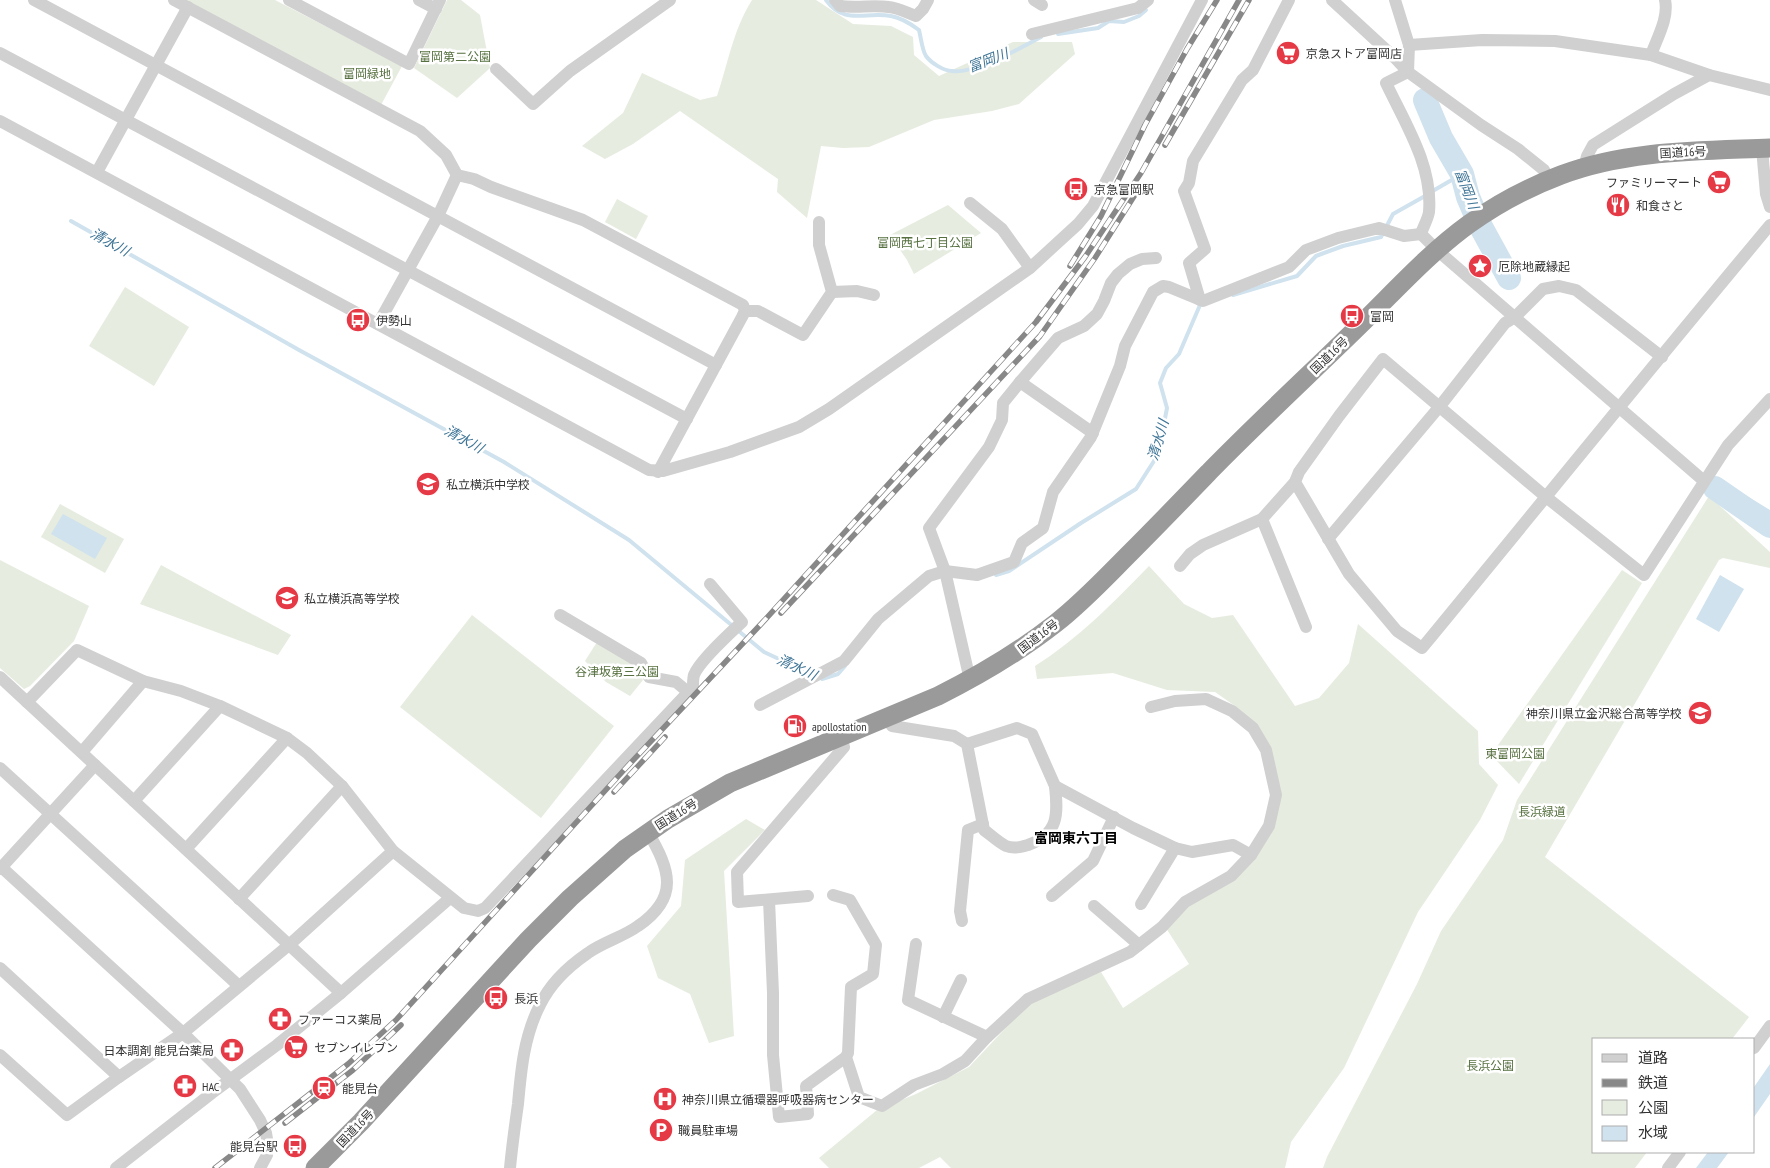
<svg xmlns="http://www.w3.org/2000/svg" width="1770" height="1168" viewBox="0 0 1770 1168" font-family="'PT Sans Narrow','Noto Sans JP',sans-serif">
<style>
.green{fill:#e6ecdf}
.water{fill:#cfe2ee}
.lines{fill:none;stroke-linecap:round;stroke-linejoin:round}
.stream{stroke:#cfe2ee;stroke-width:4}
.river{stroke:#cfe2ee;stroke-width:24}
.minor{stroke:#d0d0d0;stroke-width:12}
.highway{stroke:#9a9a9a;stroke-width:19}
.rail-casing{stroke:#888;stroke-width:5.5}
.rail{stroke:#fff;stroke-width:4;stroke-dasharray:11;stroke-linecap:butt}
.labels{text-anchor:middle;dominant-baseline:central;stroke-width:5;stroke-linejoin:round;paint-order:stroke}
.poi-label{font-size:12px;fill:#333;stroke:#fff;text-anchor:start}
.park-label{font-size:12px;fill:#56703f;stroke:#fff}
.street-label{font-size:12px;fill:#333;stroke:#fff}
.water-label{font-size:14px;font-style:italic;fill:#3f7597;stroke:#fff}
.neighbourhood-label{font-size:14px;font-weight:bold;fill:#000;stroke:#fff}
</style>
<rect width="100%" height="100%" fill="#fff"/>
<g class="green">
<polygon points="183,0 275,0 402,66 381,105"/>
<polygon points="447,0 461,0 480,15 490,68 457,98 414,68"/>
<path d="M752,0H816L853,24L891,26L913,37L914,55L939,76L1013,42H1072L1075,54L1019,104L992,111L934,120L869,147L843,148L821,146L807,218L777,192L778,179L680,111L633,144L605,159L582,146L623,113L642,73L700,100L717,96C728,64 733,30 752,0Z"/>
<polygon points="617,199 648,216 636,239 605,222"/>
<polygon points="948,205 981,233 914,274 907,260 890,235"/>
<polygon points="125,287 189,327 154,386 89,346"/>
<polygon points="1709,496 1770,552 1770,568 1723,558 1719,560 1545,857 1749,1017 1732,1039 1594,1039 1594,1152 1647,1152 1635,1168 1323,1168 1327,1157 1417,984 1441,931 1503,840 1517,800"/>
<polygon points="60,504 124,539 105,573 41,537"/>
<polygon points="0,560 89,606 74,641 30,686 24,689 0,668"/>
<polygon points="161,565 291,635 278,655 140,604"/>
<path d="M1149,566L1184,604L1212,618L1233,615L1295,706L1319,698L1349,663L1358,624L1478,731L1479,764L1498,785L1480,820L1418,912L1344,1068L1291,1142L1285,1168H951L940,1157L919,1168H829L819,1158L877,1110L916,1094L969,1067L1030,1002L1101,972L1123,1008L1189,964L1166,928L1187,905L1233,879L1279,796L1257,725L1235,706L1215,692L1167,690L1113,673L1037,679L1035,666C1078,639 1114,602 1149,566Z"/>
<polygon points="1622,570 1642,583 1519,784 1491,755"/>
<polygon points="472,615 614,726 541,818 400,707"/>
<polygon points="597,642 635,666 643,680 630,696 606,682 585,661"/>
<polygon points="746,819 765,830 724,871 734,1036 709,1043 690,994 658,978 647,946 681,906 685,860"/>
</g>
<g class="water">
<polygon points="1727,484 1770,510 1770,533 1719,495"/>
<polygon points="63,514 107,538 95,559 51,534"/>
<polygon points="1720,575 1744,589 1719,632 1696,619"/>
<polygon points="1770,1064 1770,1094 1754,1117 1754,1087"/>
<polygon points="1708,1152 1729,1152 1717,1168 1696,1168"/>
</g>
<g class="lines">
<g class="stream">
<path d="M826,0C845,26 865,11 891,16C902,18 911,24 919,30C921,38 922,50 926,56C931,63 944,71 952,71C974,74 1021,48 1041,37"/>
<polyline points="1058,34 1098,28 1109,21 1124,22 1139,16 1146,10"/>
<polyline points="1431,192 1462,174"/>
<polyline points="71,221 299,350 504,462 629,540 764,652 813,675"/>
<polyline points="1233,295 1297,276 1316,256 1343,246 1381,237 1393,214 1425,196"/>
<polyline points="996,575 1009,571 1081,523 1136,489 1154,461 1162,434 1167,408 1160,383 1166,368 1179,354 1200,305 1203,304"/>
<polyline points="822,679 838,674 845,666"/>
</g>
<g class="river">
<polyline points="1425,100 1441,138 1462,174 1468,197 1480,225 1509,278"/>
<polyline points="1715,488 1770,526"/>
</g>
<g class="minor">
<polyline points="34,0 716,365"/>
<polyline points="174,0 420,131 446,155 457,175 474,179 491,187 583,220 743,305 745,311 742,317 658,472"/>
<polyline points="289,0 409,64 440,0"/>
<polyline points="419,0 436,9"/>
<path d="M835,0L840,6C857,8 873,5 889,7C899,8 907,13 916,16L923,9L928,0"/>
<polyline points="1034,0 1042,5"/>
<polyline points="1332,0 1395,58 1408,72 1481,125 1518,149 1544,170 1550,180"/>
<path d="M1395,0L1409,45L1408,72L1386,83C1405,123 1433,166 1429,212C1428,219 1423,227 1421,234L1438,251L1704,481"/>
<polyline points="1032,34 1138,8 1148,0"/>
<polyline points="1409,45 1482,40 1555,41 1651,55 1709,75 1770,90"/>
<polyline points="0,53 687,419"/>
<path d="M1651,55C1657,38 1669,18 1665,0"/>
<polyline points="496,69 533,104 570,71 670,0"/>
<polyline points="0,121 649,470 663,471 730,452 799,427 829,409 1030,268 1078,224 1093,206 1202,0"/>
<polyline points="1762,148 1766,194 1770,207"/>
<polyline points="1584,168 1587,156 1593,145 1674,94 1709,75"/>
<polyline points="97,172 188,7"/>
<polyline points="970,203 1002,229 1030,268"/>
<path d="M1770,225C1653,365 1538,507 1422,648L1397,631L1349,574L1295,482L1299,472L1339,416L1383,359L1546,497L1644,575L1728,445L1770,399"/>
<polyline points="832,292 857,291 874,295"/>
<polyline points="1200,300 1189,263 1205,249 1184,191 1189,183 1193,161 1242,80 1253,70 1289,0"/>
<polyline points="745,311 758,311 803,335 832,292 819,245 819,222"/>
<polyline points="378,324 438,216 457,175"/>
<polyline points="1020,382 1093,433"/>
<polyline points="1262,519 1306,627"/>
<polyline points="1328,539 1440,406 1505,323 1515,317 1543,289 1559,286 1576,290 1662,357"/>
<polyline points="1180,566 1190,554 1203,545 1262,519 1295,482"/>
<polyline points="560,615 641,663 649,677 676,682 688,692"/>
<path d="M0,677L27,702L77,650L143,681L181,691L220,706L287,738L307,753L342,786L393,851L464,908L478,911L485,908L693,687C693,683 693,678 694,675C699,662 731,632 742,622L710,584"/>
<polyline points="970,680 945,571 929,528 989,447 1002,420 1003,403 1020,382 1058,338 1084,326 1097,314 1104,301 1111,283 1118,274 1130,264 1142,259 1156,258"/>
<polyline points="27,702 341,993"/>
<polyline points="760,705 844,661 878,619 929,576 945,571 977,575 1014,562 1022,543 1043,528 1053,492 1091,437 1120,366 1125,346 1153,292 1163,286 1169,287 1203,301 1289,267 1306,250 1338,238 1379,228 1404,236 1421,234"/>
<path d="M887,718L892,726L954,736L967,744L984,830C991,835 998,842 1006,846C1014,849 1021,847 1028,845C1059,834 1058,814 1055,786L1133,828L1175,848L1192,852L1233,845L1251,855"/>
<polyline points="967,744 1017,728 1032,734 1055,786"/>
<polyline points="82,752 143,681"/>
<polyline points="0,768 239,986"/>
<polyline points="134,801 220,706"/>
<polyline points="186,849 287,738"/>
<polyline points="0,866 183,1033 240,1089 260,1120 266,1133 268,1145 267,1155 260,1168"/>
<polyline points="0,869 95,765"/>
<polyline points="833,895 850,900 876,945 873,974 851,987 848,1053 846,1057 859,1097 882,1106 914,1085 943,1074 965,1061 987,1037 1028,999 1130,952 1162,927 1185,902 1231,876 1251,855 1269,826 1276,795 1266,750 1253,728 1232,711 1206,699 1175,701 1151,707"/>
<polyline points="808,896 738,902 737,872 844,747 841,736"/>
<polyline points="1052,896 1093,861 1114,817"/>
<polyline points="239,899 342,786"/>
<polyline points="769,900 773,993 773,1055 779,1117 808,1114 806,1086 846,1057"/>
<polyline points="1141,904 1175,848"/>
<polyline points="1094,906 1139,945"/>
<polyline points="962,921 960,911 968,830 983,824"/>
<polyline points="916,944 908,1000 987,1037"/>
<polyline points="0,968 119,1077"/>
<polyline points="943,1017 961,980"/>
<polyline points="1754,1048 1770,1026"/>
<polyline points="0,1055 67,1115 119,1077 183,1033 289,945 393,851"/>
<polyline points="116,1168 212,1093 277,1045 341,993 450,898"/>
<path d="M510,1168C512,1147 515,1125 518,1104C521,1070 524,1036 540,1005C550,984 569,966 588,953C603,942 623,937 638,926C680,897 670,870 648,832"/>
<polyline points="1668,1168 1680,1152"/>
</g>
<path class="highway" d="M315,1168L361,1122L528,940L570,898L625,849L668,819L730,783L938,696C980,675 1019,652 1056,623C1083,602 1107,576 1131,552C1158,525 1184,498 1211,470C1259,421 1310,374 1359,326C1395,291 1429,253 1469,224C1497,204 1529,187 1561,175C1627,150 1700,151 1770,148"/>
<g class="rail-casing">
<g id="rail">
<polyline points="1165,145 1249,0"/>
<polyline points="1070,266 1101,216 1145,125 1187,49 1217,0"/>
<polyline points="781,613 1040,336 1095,258 1138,190"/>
<polyline points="614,792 665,737"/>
<polyline points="285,1123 353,1070 401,1025"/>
<polyline points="215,1168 348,1064 396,1020 624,770 762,623 1036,322 1085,257 1141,173 1239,0"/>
</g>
</g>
<use href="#rail" class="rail"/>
</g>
<defs>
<g id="supermarket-disc" transform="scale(1.25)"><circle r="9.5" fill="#e63946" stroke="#fff"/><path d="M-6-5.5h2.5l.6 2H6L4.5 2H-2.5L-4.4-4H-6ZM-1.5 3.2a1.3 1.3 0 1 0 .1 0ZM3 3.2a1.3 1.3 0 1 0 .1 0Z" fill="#fff"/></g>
<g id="bus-disc" transform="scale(1.25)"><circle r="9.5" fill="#e63946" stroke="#fff"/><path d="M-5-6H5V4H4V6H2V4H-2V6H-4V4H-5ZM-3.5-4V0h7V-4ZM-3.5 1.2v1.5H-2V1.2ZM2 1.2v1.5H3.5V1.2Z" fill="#fff"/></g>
<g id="restaurant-disc" transform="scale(1.25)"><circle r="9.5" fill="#e63946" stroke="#fff"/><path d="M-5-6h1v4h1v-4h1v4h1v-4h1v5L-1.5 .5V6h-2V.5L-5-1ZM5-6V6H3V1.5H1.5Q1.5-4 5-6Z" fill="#fff"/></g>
<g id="sight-disc" transform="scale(1.25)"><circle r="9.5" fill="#e63946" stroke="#fff"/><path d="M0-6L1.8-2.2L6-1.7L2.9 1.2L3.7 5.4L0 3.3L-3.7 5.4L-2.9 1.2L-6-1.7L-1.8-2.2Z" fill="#fff"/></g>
<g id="school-disc" transform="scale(1.25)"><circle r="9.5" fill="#e63946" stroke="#fff"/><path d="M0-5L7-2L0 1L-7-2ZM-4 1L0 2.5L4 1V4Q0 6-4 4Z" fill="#fff"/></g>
<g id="fuel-disc" transform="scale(1.25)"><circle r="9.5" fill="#e63946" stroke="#fff"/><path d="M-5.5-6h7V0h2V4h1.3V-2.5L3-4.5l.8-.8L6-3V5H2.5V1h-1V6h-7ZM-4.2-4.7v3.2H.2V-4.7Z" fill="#fff"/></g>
<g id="pharmacy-disc" transform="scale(1.25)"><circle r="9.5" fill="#e63946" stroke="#fff"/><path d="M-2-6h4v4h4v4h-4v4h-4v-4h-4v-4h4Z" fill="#fff"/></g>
<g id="station-disc" transform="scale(1.25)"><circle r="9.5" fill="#e63946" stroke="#fff"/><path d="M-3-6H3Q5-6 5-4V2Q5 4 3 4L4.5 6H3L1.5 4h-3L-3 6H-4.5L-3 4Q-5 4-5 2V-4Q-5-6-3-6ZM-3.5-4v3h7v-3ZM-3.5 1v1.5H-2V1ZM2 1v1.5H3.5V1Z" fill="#fff"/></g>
<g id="hospital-disc" transform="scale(1.25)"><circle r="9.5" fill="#e63946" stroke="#fff"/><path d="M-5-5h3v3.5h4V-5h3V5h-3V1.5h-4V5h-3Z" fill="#fff"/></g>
<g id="parking-disc" transform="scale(1.25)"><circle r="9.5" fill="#e63946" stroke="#fff"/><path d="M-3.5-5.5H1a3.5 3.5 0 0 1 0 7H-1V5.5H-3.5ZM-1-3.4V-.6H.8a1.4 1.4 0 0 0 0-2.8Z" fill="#fff"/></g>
</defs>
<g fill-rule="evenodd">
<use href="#supermarket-disc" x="1288" y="53"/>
<use href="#supermarket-disc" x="1719" y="182"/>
<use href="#bus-disc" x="1076" y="189"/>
<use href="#restaurant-disc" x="1618" y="205"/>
<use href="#sight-disc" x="1480" y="266"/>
<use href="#bus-disc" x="1352" y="316"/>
<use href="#bus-disc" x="358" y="320"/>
<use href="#school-disc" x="428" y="484"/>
<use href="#school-disc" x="287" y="598"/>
<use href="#school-disc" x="1700" y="713"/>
<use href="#fuel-disc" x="795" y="726"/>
<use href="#bus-disc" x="496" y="998"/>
<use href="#pharmacy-disc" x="280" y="1019"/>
<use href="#supermarket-disc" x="296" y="1047"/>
<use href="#pharmacy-disc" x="232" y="1050"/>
<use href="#pharmacy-disc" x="185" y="1086"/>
<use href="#station-disc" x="324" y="1088"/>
<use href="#hospital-disc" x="665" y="1099"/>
<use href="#parking-disc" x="661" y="1130"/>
<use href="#bus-disc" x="295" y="1146"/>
</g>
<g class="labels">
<g class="poi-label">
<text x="1306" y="53">京急ストア富岡店</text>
<text x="1702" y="182" text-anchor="end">ファミリーマート</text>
<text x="1094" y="189">京急富岡駅</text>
<text x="1636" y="205">和食さと</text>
<text x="1498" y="266">厄除地蔵縁起</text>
<text x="1370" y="316">富岡</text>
<text x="376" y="320">伊勢山</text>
<text x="446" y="484">私立横浜中学校</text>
<text x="304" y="598">私立横浜高等学校</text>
<text x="1682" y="713" text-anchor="end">神奈川県立金沢総合高等学校</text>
<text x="812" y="726">apollostation</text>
<text x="514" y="998">長浜</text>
<text x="298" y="1019">ファーコス薬局</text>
<text x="314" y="1047">セブンイレブン</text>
<text x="214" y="1050" text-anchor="end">日本調剤 能見台薬局</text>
<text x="202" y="1086">HAC</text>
<text x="342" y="1088">能見台</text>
<text x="682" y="1099">神奈川県立循環器呼吸器病センター</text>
<text x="678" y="1130">職員駐車場</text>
<text x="278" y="1146" text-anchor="end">能見台駅</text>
</g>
<g class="park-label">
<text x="455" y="56">富岡第二公園</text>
<text x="367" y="73">富岡緑地</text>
<text x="925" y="242">富岡西七丁目公園</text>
<text x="617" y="671">谷津坂第三公園</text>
<text x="1515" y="753">東富岡公園</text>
<text x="1542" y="811">長浜緑道</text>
<text x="1490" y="1065">長浜公園</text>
</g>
<g class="street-label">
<text transform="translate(1683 152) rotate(-3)">国道16号</text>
<text transform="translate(1329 355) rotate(-44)">国道16号</text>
<text transform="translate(1038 636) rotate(-37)">国道16号</text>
<text transform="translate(676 814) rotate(-32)">国道16号</text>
<text transform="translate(355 1128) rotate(-46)">国道16号</text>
</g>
<g class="water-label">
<text transform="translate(988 60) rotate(-21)">富岡川</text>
<text transform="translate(1467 189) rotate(69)">富岡川</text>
<text transform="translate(110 242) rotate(29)">清水川</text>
<text transform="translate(464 439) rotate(29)">清水川</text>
<text transform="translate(1158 440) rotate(-74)">清水川</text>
<text transform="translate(797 667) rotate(25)">清水川</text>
</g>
<g class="neighbourhood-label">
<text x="1076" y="838">富岡東六丁目</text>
</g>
</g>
<rect x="1592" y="1038" width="162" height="115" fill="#ffffff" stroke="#adadad"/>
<rect x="1602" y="1054" width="25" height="8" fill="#d0d0d0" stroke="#adadad"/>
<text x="1638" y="1063" font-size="15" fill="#333333">道路</text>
<rect x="1602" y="1079" width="25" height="8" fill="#888888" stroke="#adadad"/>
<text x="1638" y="1088" font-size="15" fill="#333333">鉄道</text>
<rect x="1602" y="1100" width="25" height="15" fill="#e6ecdf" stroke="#adadad"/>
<text x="1638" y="1113" font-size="15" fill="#333333">公園</text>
<rect x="1602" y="1126" width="25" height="15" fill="#cfe2ee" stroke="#adadad"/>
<text x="1638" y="1138" font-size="15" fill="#333333">水域</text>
</svg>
